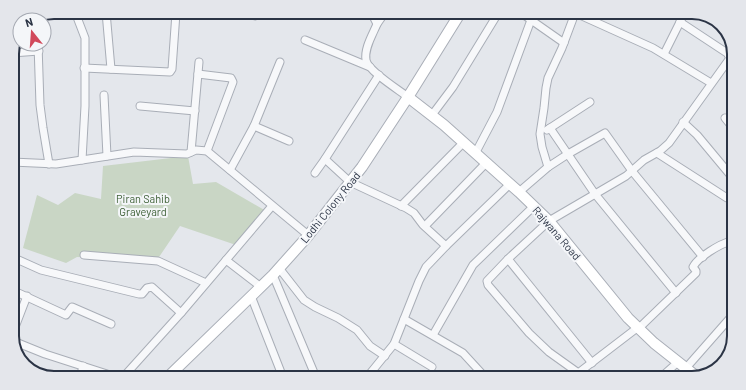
<svg xmlns="http://www.w3.org/2000/svg" width="746" height="390" viewBox="0 0 746 390" font-family="Barlow,sans-serif">
<style>
.green{fill:#c9d6c5}
.lines{fill:none;stroke-linecap:round;stroke-linejoin:round}
.street-casing{stroke:#a9aeb7;stroke-width:9}
.secondary-casing{stroke:#a9aeb7;stroke-width:12}
.street{stroke:#f7f8fa;stroke-width:7}
.secondary{stroke:#fff;stroke-width:10}
.labels{text-anchor:middle;dominant-baseline:central;stroke-width:4;stroke-linejoin:round;paint-order:stroke}
.park-label{font-size:11px;fill:#3f6138;stroke:#f4f6f9}
.street-label{font-size:11px;fill:#2b3445;stroke:#f4f6f9}
.rim{fill:none;stroke:#2b3445;stroke-width:2}
</style>
<rect width="100%" height="100%" fill="#e4e7ec"/>
<polygon class="green" points="188,156 193,184 216,182 266,211 236,245 180,226 157,260 77,257 66,263 23,248 37,195 58,205 75,193 101,199 103,166"/>
<g class="lines">
<g class="street-casing">
<g id="street">
<polyline points="75,12 85,38 85,106 82,160"/>
<polyline points="106,12 111,69"/>
<polyline points="249,13 255,16"/>
<path d="M372,14L377,24C373,34 364,48 366,60C368,71 399,90 408,97"/>
<polyline points="524,15 564,43"/>
<polyline points="582,16 653,48 711,83"/>
<polyline points="377,24 384,14"/>
<polyline points="305,40 370,67"/>
<polyline points="38,44 40,105 43,128 49,164"/>
<polyline points="12,53 39,51"/>
<polyline points="664,54 683,16"/>
<polyline points="84,68 170,72 172,69 176,13"/>
<polyline points="198,74 231,78 233,82 207,151"/>
<polyline points="104,95 107,156"/>
<polyline points="140,106 195,111"/>
<polyline points="432,115 453,87 497,15"/>
<polyline points="725,118 733,128"/>
<polyline points="683,122 697,135 732,177"/>
<polyline points="254,126 289,141"/>
<polyline points="550,128 595,194 676,293"/>
<polyline points="547,130 590,102"/>
<polyline points="191,152 199,62"/>
<polyline points="476,152 497,112 531,20"/>
<polyline points="657,153 727,198"/>
<polyline points="325,159 350,182 406,208 414,213 423,225 446,246"/>
<polyline points="12,162 56,164 134,152 187,154 196,150 207,151 308,235"/>
<polyline points="13,162 14,107"/>
<polyline points="548,167 542,147 540,134 544,108 546,88 548,78 562,48 574,16"/>
<polyline points="230,170 254,126 280,62"/>
<polyline points="315,173 325,159 379,75"/>
<polyline points="519,192 548,167 568,154 605,133 632,171 703,257"/>
<polyline points="401,206 464,142"/>
<polyline points="425,226 487,162"/>
<polyline points="84,255 158,261 206,283"/>
<polyline points="12,257 41,270 139,294 142,294 147,288 152,287 181,313"/>
<polyline points="508,259 592,363"/>
<polyline points="226,260 261,287"/>
<polyline points="279,268 304,300 315,307 338,318 357,330 370,346 385,356"/>
<polyline points="273,275 315,375"/>
<polyline points="12,290 66,315 72,307 111,324"/>
<polyline points="251,296 282,375"/>
<polyline points="404,319 463,353 485,377"/>
<path d="M638,329L696,273V271L693,267C698,257 720,244 731,241"/>
<polyline points="12,335 27,296"/>
<polyline points="433,335 473,265 534,206"/>
<polyline points="13,341 45,354 107,374"/>
<polyline points="394,344 432,367"/>
<polyline points="686,368 730,318"/>
<polyline points="81,374 83,366"/>
<polyline points="126,374 181,313 272,206"/>
<polyline points="368,376 394,344 419,281 426,267 446,246 510,184"/>
<polyline points="573,377 637,328"/>
<polyline points="584,377 549,352 529,333 488,285 487,281 508,259 549,221 626,176 644,160 660,151 669,143 730,58 727,53 680,22"/>
<polyline points="660,378 678,362"/>
</g>
</g>
<g class="secondary-casing">
<g id="secondary">
<polyline points="408,97 444,125 519,192 549,221 628,318 654,343 697,377"/>
<polyline points="171,374 273,275 307,237 362,167 408,97 459,15"/>
</g>
</g>
<use href="#street" class="street"/>
<use href="#secondary" class="secondary"/>
</g>
<g class="labels">
<g class="park-label">
<text x="143" y="198">Piran Sahib<tspan x="143" dy="13">Graveyard</tspan></text>
</g>
<g class="street-label">
<text transform="translate(330 207) rotate(-51)">Lodhi Colony Road</text>
<text transform="translate(557 233) rotate(49)">Rajwana Road</text>
</g>
</g>
<path d="M0 0H746V390H0ZM54 19H692A35 35 0 0 1 727 54V336A35 35 0 0 1 692 371H54A35 35 0 0 1 19 336V54A35 35 0 0 1 54 19Z" fill="#e4e6eb" fill-rule="evenodd"/>
<path class="rim" d="M54 19H692A35 35 0 0 1 727 54V336A35 35 0 0 1 692 371H54A35 35 0 0 1 19 336V54A35 35 0 0 1 54 19Z"/>
<g transform="translate(32 32) rotate(343)"><circle r="19" fill="#f4f6f9" stroke="#a4a8b1"/>
<path d="M0-3L7 15L0 10L-7 15Z" fill="#d1495b"/>
<text y="-6" font-size="11" font-weight="bold" text-anchor="middle" fill="#2b3445">N</text>
</g>
</svg>
